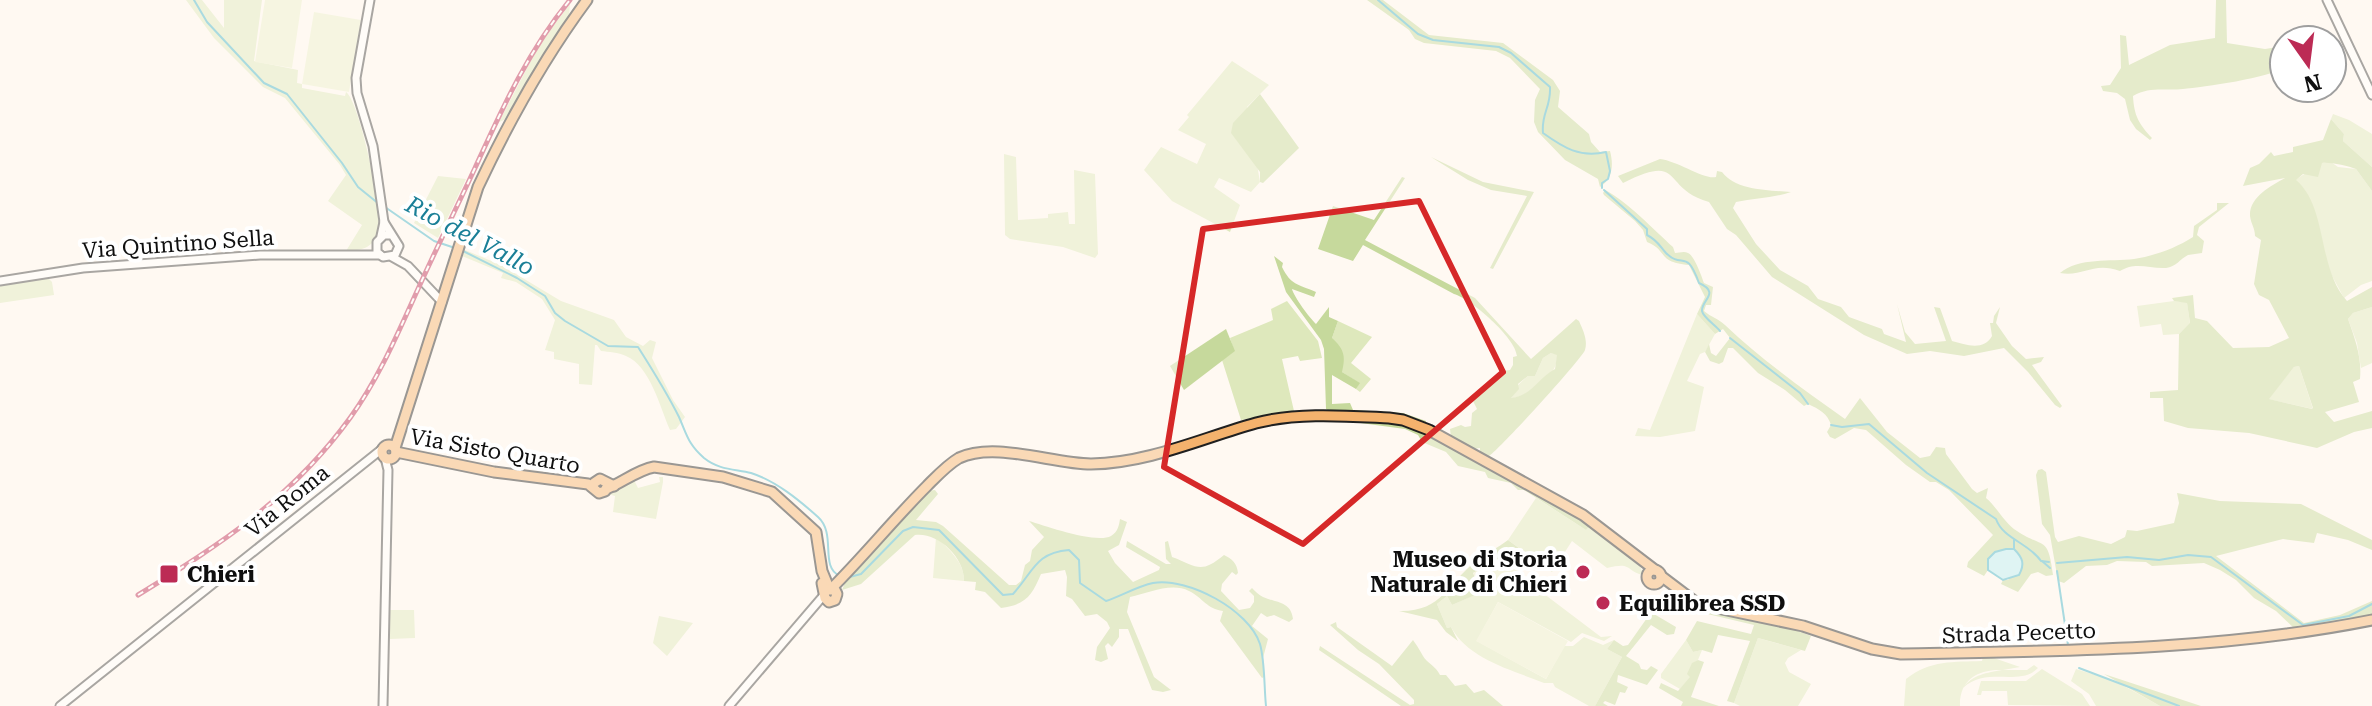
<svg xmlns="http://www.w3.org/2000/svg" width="2372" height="706" viewBox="0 0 2372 706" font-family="'Roboto Serif',serif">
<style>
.green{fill:#dee8bc}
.forest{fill:#c6d99c;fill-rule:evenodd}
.pitch{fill:#ecf0cd}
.water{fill:#b8edf4;stroke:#41b4c9;stroke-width:2}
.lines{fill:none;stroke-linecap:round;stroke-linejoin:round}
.stream{stroke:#41b4c9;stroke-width:2}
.minor-casing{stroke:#424242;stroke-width:11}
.major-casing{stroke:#202020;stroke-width:13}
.minor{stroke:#fff;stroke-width:7}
.major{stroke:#f4b26d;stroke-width:9}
.rail-casing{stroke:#bc2b55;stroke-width:5}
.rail{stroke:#fff;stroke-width:2;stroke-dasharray:6;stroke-linecap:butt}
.marked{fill:none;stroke:#d62828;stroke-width:6;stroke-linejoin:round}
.poi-dot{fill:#bc2b55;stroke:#fff;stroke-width:3}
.labels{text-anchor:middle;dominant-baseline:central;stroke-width:8;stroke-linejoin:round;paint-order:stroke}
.street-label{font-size:22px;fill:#0f0f0f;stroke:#fff}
.poi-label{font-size:22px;font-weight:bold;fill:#0f0f0f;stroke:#fff;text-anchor:start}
.water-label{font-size:24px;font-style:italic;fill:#1a7f97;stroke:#fff}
</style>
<rect width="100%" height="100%" fill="#fff9f2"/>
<g class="green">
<path d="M186,0H202L224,28V0H262L254,61L298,70L297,83L302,84V88L345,96L346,92C359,100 383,212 379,230C375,247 362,251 346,251L362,225L328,201L346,175L340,165L285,98L263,87L214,38Z"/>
<polygon points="570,4 569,16 504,120 499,122 540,43"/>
<polygon points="1232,61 1269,85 1247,107 1260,182 1251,192 1219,178 1214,187 1240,205 1230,232 1172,201 1144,170 1161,147 1197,164 1206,144 1178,130 1189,117 1187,115"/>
<polygon points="2333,114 2349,120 2372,134 2372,167 2343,141 2344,134 2331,119"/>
<polygon points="1004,154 1016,157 1018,220 1048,218 1048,214 1068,212 1069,224 1075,224 1074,170 1095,174 1098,254 1095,258 1063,247 1010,239 1005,235"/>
<polygon points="2331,162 2338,167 2356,169 2372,191 2372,281 2361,285 2344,298 2331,274 2295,180 2322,163"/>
<polygon points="438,176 466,179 438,238 414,223"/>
<path d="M465,250L501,265L561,301L614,320L626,337L643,346L650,340L656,342L652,358L673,400L685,417L676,429L670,430C660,407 650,366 626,356C618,352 609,352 601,351L597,345H595L592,385L579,384V364L554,359V352L545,350L555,320L542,299L516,282L501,278L503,273L462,256Z"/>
<polygon points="47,277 52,282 54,295 0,303 0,283"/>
<polygon points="1287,301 1318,341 1322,358 1300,361 1298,356 1282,359 1294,411 1241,420 1222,360 1234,351 1230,338 1273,320 1271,309"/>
<polygon points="2174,301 2187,302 2190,324 2179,334 2163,335 2161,324 2140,327 2137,306"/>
<polygon points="2372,307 2372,363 2361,368 2357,343 2348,319 2353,313"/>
<polygon points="1697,314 1715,334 1705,352 1700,354 1687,381 1704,387 1695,431 1660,437 1635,436 1638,428 1650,430"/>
<polygon points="1338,321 1372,337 1351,363 1371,379 1360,392 1356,389 1359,383 1342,372 1332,338"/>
<path d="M1551,353L1557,354C1559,377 1530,395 1510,399L1518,389V385L1528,376H1535L1543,358Z"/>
<polygon points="2299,366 2313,409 2268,399 2294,367"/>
<polygon points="659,477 663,477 663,482 656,519 613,512 615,496 608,494 634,480 638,488 660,482"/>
<path d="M1536,498L1586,530L1592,524L1636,558L1644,575C1625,572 1634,561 1607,568L1572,541L1552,572L1508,540Z"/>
<path d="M936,537C948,548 965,563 964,581L933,578Z"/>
<path d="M1519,575L1601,637L1612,636L1604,641L1582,633L1571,642L1498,602L1477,641L1546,679L1564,646H1573L1584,637L1603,645L1614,640L1607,649L1622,657L1595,706H1589L1555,687L1553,683H1544C1512,670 1468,659 1451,627L1447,628L1437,604L1447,596L1452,605Z"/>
<polygon points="390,610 414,610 415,638 390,639"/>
<polygon points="659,616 693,623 667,656 653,643"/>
<polygon points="1758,638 1801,650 1788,658 1785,663 1789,672 1811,684 1798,706 1740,706 1734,703"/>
<polygon points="1686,640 1693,652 1702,650 1698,660 1692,664 1691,677 1680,689 1661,678 1661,674"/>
<path d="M1983,657H1991L2020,667L2003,670H2027L2034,665L2038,668C2020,687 1986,666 1963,688C1973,674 1987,673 2002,670C1978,669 1959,680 1960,706H1904L1906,679C1930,660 1954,662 1982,661Z"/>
<polygon points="2042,669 2082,694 2090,706 2008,705 2007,691 1982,691 1981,695 1977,695 1981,681 2026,681"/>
<polygon points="2076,669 2115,681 2160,706 2096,706 2089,694 2071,681"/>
</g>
<g class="forest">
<path d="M1367,0H1383L1429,35L1503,43L1553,80L1560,91L1558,107L1589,134L1591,142L1600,152L1610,151C1614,166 1612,179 1600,187L1598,179L1565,160L1538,132L1534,122L1535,100L1540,89L1510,58L1496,51L1424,43L1415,39L1409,30Z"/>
<path d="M2216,0H2226L2227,43L2265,49L2284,46V67C2271,78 2203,87 2183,89C2165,91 2150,86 2133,96C2134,116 2139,124 2152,138L2150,140L2136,129L2130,120L2125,99L2117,93L2103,91L2101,86L2110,85L2121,68L2120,35L2126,36L2129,65L2170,45L2215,38Z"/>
<polygon points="1260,94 1299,148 1263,183 1260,182 1260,172 1231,133 1233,123"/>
<path d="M2331,119L2344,134L2343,141L2372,167V191L2356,169C2348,166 2330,162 2322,163L2318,177L2303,174L2296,180C2328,207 2317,268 2347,301L2372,287V307L2353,313L2348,319C2355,339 2362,357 2360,379L2353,382L2359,402L2325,412L2334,422L2372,411V428L2354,432L2317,448L2249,433L2188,428L2164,421L2163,398H2150V392L2178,390L2179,334L2190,323L2187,303L2174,301L2172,298L2193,295L2195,318L2207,321L2233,348L2269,347L2289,338L2269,300L2259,295L2254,284L2261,240L2255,236C2255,228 2251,224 2250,216C2249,197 2271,186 2285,178L2243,186L2250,168L2259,164L2271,152L2274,156L2293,152V147L2323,140ZM2299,366L2313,408L2312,409L2269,399L2294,367Z"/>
<polygon points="1431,157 1483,182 1534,192 1493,269 1490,268 1527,196 1491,190 1468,180"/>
<path d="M1660,159C1678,161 1704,180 1716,177L1717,171L1722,172C1736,191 1769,190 1791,192C1774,198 1755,198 1736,202L1733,208L1756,244L1780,270L1808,286L1818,299L1841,307L1849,317L1882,329L1884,334L1906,342L1897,304L1905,332L1915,344L1946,341L1934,307L1940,308L1952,341C1966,345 1984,351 1992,336L1990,323H1993L1994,316L2000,307L1996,323L2012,346L2026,359L2044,357L2041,362L2032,365L2062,406L2060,408L2055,405L2028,372L2004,348L1964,356L1930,351L1907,354L1864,335L1772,277L1736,235L1727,229L1709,202C1660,188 1685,152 1623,183L1618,176Z"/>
<path d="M1402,177L1405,178L1365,240L1475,298L1531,359L1576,319L1579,321C1583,330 1588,340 1585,350C1582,359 1496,453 1489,456L1480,453V448L1473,449L1451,437L1450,429L1461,425L1465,427L1471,426L1472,413L1477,409L1473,401C1478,393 1486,389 1490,381L1497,379L1503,371L1510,370L1513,365V357L1517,356C1516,338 1471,299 1454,294L1363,245L1353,261L1318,249L1333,206L1374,220ZM1551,353L1557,355L1555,369C1537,379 1533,395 1511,398L1519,389L1518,384L1528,376H1535L1543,358Z"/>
<path d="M1605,190C1627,201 1654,230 1673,247L1675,253C1679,253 1684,251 1688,253C1694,255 1702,277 1704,283L1713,287L1711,305H1706L1704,311C1711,317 1719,319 1725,325C1762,360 1804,390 1845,419L1860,398L1887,432L1920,458L1930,456L1936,447L1945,448L1946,454L1972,489L1977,493L1988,488L1986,498C1997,507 2005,524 2017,531C2044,549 2048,535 2053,575L2046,576L2038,572L2031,574L2018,592L2001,584L2003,580H2009L1988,559V570L1984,576L1967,567L1968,562L1993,535L1949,490L1936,482H1930L1906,465L1866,430L1854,428L1835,439L1830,437L1827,432L1831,425C1828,414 1819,409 1808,404L1804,406L1785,390L1758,373L1733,348H1728L1723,362L1719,364L1710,361L1705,352L1709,344L1711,353L1716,356L1730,338L1723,329L1715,334L1697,314L1705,297L1689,265C1656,262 1669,251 1647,242L1643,230L1635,221L1604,195L1603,193Z"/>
<path d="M2217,203H2229L2199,227L2197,235L2204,241L2202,253C2197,254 2193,254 2188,255C2180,259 2176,267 2166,268C2149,269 2136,261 2120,271C2093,261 2084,277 2060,273C2079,257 2110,262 2134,259C2154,256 2176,248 2193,237L2194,226L2217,210Z"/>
<path d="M1274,256L1283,263L1282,267C1291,285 1297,284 1316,292L1314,297L1292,289C1294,297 1309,317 1316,324L1329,307V317L1338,321L1332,338C1344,349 1346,356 1342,372L1360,383L1356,389L1332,375V404L1350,403L1353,410L1403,413L1426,421L1425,426L1337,415L1326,409L1324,349L1321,340L1286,292Z"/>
<polygon points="1226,329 1235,351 1184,390 1170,366"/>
<polygon points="1353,419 1393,422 1414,427 1592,524 1586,530 1524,490 1518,490 1511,483 1488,478 1485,472 1458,466 1446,452 1422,442 1418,435 1405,429 1353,422"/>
<polygon points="2042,469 2046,472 2055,537 2058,542 2079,536 2111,544 2125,537 2127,530 2137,531 2174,523 2179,503 2177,493 2220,501 2301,504 2372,540 2372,550 2348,540 2317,533 2314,543 2283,539 2216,556 2304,623 2340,615 2372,601 2372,617 2297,631 2276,611 2254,598 2236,580 2220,570 2204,563 2152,566 2146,562 2117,561 2107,565 2086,566 2064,583 2058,581 2050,535 2042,524 2036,475 2038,470"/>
<path d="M935,490L938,494L916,520L936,522L943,526L1009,585H1016L1021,581L1025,565L1030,561L1032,550L1044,537L1029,521C1046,526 1096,544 1111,536C1118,532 1119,525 1120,519L1127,522L1119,545L1108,551L1115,563L1133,582L1159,570L1160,567L1126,547L1127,541L1166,564H1171L1166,559L1165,542L1168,541L1172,557C1197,566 1200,575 1224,555C1232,559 1237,563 1238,573L1236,575L1232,572L1222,584L1221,591L1239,610L1250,608L1254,602V596L1249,591L1252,588C1255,591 1259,595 1263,597C1276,603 1291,601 1293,619L1289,622L1274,615L1267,617L1261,613L1252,626L1268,639L1263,658L1264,677L1262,678L1220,621L1223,611C1207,609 1203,598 1189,591C1171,582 1149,593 1130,597L1127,612L1154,677L1171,690L1163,692L1152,690L1128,629H1119V637L1112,647L1108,643L1105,646L1108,659L1101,662L1095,660L1097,647L1110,628L1107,622L1097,614L1085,616L1072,599L1066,596L1067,577L1065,570L1041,574C1032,596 1025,605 1001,608L985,592L975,590L976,582L964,581C965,558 938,532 915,535L861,584L842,590L847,578L926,491Z"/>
<path d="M1508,540L1531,557L1525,564L1510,554L1473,573L1482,592L1452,605L1447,596L1437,604L1447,628L1451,627L1458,641L1446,632L1437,620L1399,611C1442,612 1447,584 1476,561C1486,553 1498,548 1508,540Z"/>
<polygon points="1651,602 1657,605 1654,614 1676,627 1674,634 1667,635 1651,625 1626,656 1639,664 1641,669 1647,670 1651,666 1658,670 1647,685 1618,675 1617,682 1628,687 1625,693 1620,692 1615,705 1605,701 1603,703 1608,706 1595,706 1622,657 1607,649 1614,640 1623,646 1628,645 1647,618 1644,615"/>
<polygon points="1701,608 1775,622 1811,636 1805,651 1758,638 1734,703 1727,701 1750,641 1718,635 1712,653 1702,650 1693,652 1686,640 1697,621 1751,634 1754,625 1699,612"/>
<path d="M1336,622L1337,627L1392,666L1413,640C1418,647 1419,649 1423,656C1427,663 1436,666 1440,675H1446L1455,686L1466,684L1474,693L1484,690L1503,706H1401L1319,650L1320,646L1410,705L1414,704V700L1379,664L1358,650L1330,625Z"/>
<polygon points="1698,660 1704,662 1691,697 1719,706 1681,706 1683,702 1659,688 1661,683 1678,691 1690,677 1687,674 1692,663"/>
<polygon points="2104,674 2201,706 2160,706"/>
</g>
<g class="pitch">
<polygon points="265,0 302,0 292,68 255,62"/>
<polygon points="314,12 361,20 349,92 302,84"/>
<polygon points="1510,553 1520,571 1482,591 1473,573"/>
<polygon points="1498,602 1568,641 1546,679 1476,641"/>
</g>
<path class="water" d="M2006,549H2014C2023,558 2025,564 2019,575L2003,580L1988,570V559L1995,552Z"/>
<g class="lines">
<g class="stream">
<polyline points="194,0 207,22 264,83 287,94 342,163 358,187 379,204"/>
<path d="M1378,0L1418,34L1433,40L1499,47L1511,53L1550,87C1551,108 1541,113 1543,133C1564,148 1580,158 1606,152L1610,171L1608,179L1602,183V188"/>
<path d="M1604,190L1647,229V235C1657,240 1659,245 1666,253C1683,270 1686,247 1699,283C1721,293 1701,300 1702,311C1703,317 1715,325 1720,331"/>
<polyline points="385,207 434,241 455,248"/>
<path d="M461,250L517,278L545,296L555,313L565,321L608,346L638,347C652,369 667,393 679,417C687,435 688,444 704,458C719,470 734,469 751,473C776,481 799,500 818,517C837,534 819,567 840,576"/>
<polyline points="1730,338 1800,393 1808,404"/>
<path d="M1831,425L1842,427L1869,424L1927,473L1996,519C2003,539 2029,543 2041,561L2049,562"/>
<polyline points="2014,540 2014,549"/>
<polyline points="2042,561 2050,568"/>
<polyline points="2057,563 2127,557 2159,560 2188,555 2211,557 2303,625 2349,616 2372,604"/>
<polyline points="2057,571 2068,645"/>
<path d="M846,578L861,574L903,531L913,527L939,530L1003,595L1013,594C1034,571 1035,553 1069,550L1079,560L1080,583L1106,601C1121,596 1138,586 1153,583C1188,577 1249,610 1260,644C1265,662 1264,687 1266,706"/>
<polyline points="2079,668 2179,706"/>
</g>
<g class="minor-casing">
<g id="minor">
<polyline points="370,0 356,78 357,93 373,146 384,222 381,236"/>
<polyline points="2327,0 2372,95"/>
<polyline points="384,222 399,246 395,255 383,257 377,252 377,242 384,235 391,235"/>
<polyline points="392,257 408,266 442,302"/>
<polyline points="0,281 83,268 260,255 380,255"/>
<polyline points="60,706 382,449"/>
<polyline points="383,706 388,470 385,458"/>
<polyline points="729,706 824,595"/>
</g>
</g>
<g class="major-casing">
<g id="major">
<circle cx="389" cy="452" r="7"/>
<path d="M395,448L478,187C509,121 544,58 587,0"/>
<polyline points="396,452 494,472 588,484 599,493 605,491 607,487"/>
<polyline points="593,487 594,483 600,479 614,486"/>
<path d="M606,489C622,483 637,470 654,467L723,477L772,492L816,532L822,571L829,588"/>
<circle cx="1654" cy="577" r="7"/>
<path d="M1661,576L1698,604L1803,626L1872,649L1901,654C2058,651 2217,651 2372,620"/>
<polyline points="822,583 825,598 829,602 835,600 837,594 835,590 827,590"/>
<path d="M832,588C865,555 894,519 927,486C937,476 947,465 959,458C995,441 1053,464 1091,464C1149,463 1202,438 1256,423C1298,412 1347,416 1389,418L1403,420L1429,430L1583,515L1655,570"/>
</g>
</g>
<use href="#minor" class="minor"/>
<use href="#major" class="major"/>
<g class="rail-casing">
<path id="rail" d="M138,595C222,543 291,499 350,418C379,378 398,333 418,289C436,249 456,209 475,168C502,109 528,51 570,0"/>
</g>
<use href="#rail" class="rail"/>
</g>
<path d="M0 0H2372V706H0ZM1419,201L1503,372L1303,544L1164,467L1203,229Z" fill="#fff9f2" fill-opacity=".55" fill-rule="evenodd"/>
<path class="marked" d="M1419,201L1503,372L1303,544L1164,467L1203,229Z"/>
<g class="poi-dot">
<circle cx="1583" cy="572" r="8"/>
<rect x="159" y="564" width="20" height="20" rx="4"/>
<circle cx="1603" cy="603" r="8"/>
</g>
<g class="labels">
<g class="street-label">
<text transform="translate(178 244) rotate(-4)">Via Quintino Sella</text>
<text transform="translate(495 451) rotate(10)">Via Sisto Quarto</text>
<text transform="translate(287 501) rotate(-39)">Via Roma</text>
<text transform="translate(2019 633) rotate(-2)">Strada Pecetto</text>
</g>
<g class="poi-label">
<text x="1567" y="559" text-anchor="end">Museo di Storia<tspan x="1567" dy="25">Naturale di Chieri</tspan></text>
<text x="187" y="574">Chieri</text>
<text x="1619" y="603">Equilibrea SSD</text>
</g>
<g class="water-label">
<text transform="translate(470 236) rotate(28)">Rio del Vallo</text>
</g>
</g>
<g transform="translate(2308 64) rotate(166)"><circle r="38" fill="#ffffff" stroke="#9f9f9f" stroke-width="2"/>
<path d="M0-6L14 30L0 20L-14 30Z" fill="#bc2b55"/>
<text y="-12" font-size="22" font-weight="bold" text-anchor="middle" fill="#0f0f0f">N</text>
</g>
</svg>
